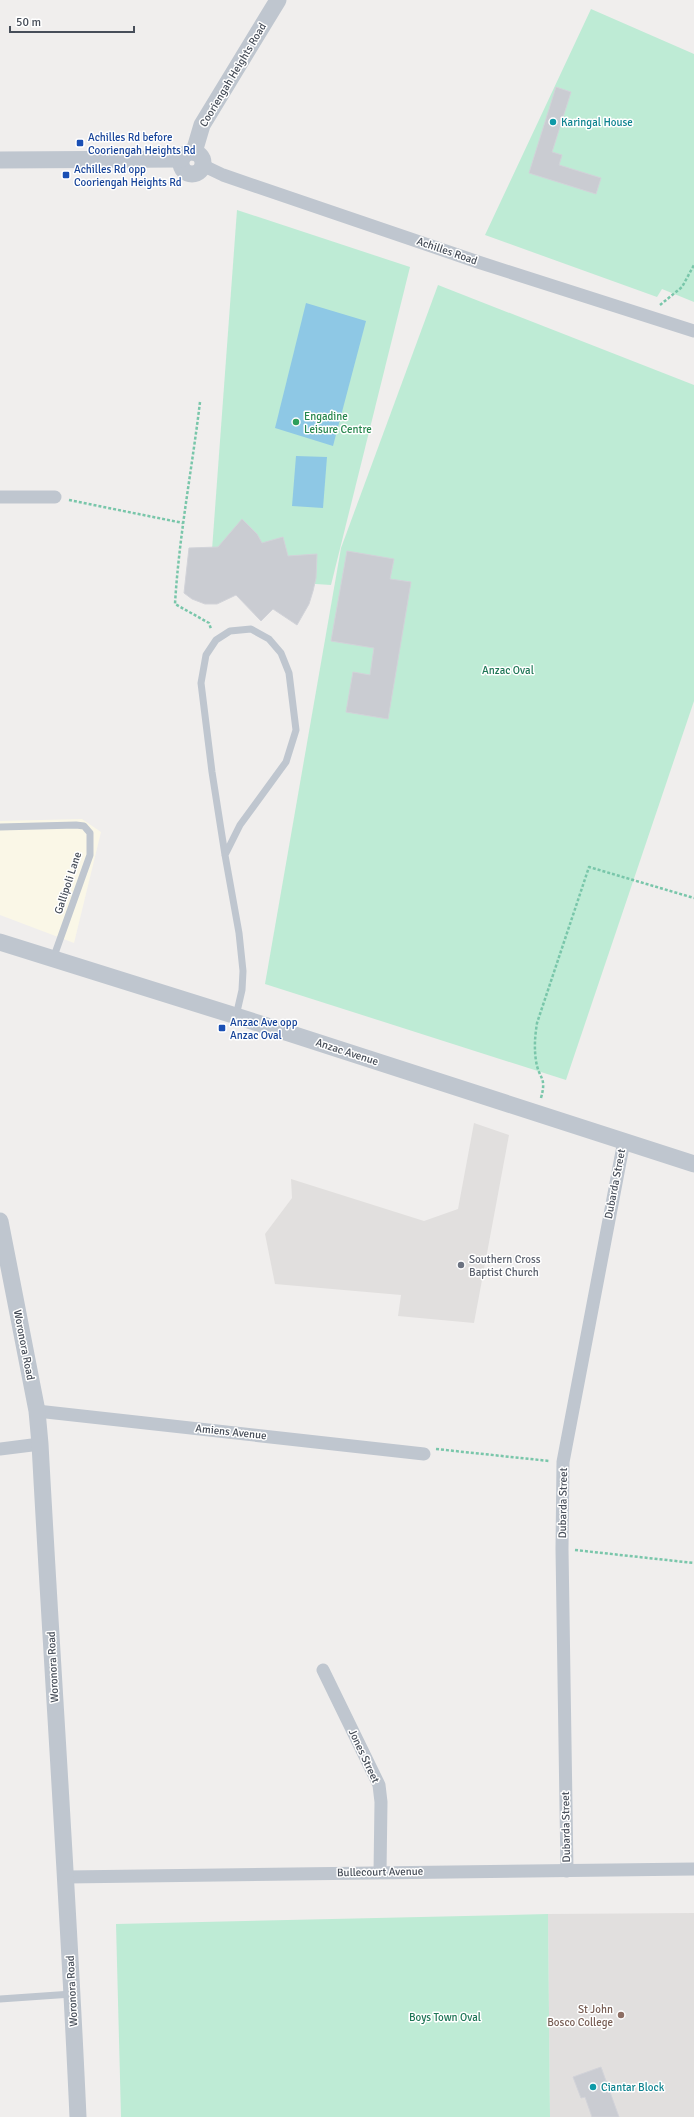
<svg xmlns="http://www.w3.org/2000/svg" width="694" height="2117" viewBox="0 0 694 2117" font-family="Signika,sans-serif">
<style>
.commercial{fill:#faf7e7}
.education{fill:#e1dfde}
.green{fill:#beebd5}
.water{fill:#8ec8e5}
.building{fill:#caccd2;stroke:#d2d3d9}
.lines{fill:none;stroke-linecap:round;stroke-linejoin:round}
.path{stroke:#79c6aa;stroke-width:2.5;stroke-dasharray:3 2;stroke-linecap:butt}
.service{stroke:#bfc6cf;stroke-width:7}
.minor{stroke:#bfc6cf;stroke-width:13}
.tertiary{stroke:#bfc6cf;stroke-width:17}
.culture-dot{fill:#0f9aa8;stroke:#fff;stroke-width:1.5}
.transit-dot{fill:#1a4fb4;stroke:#fff;stroke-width:1.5}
.leisure-dot{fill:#2e9e5b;stroke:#fff;stroke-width:1.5}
.worship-dot{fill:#6b7280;stroke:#fff;stroke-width:1.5}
.education-dot{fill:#8d6e63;stroke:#fff;stroke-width:1.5}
.labels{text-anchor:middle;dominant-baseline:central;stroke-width:3;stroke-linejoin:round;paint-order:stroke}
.street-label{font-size:11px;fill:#474e59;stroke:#fff}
.culture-label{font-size:11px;fill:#0d838f;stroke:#fff;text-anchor:start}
.transit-label{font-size:11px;fill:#164399;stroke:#fff;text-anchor:start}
.leisure-label{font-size:11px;fill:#27864d;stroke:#fff;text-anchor:start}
.park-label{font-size:11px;fill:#1d7555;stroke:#fff}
.worship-label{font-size:11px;fill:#5b616d;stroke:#fff;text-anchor:start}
.education-label{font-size:11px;fill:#785e54;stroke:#fff;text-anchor:end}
</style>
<rect width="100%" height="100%" fill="#f0eeed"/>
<polygon class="commercial" points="82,819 101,832 74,943 0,915 0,821"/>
<g class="education">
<polygon points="474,1123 509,1135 474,1323 398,1316 401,1295 275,1284 265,1234 292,1198 291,1179 424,1221 458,1209"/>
<polygon points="694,1913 694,2117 550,2117 548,1914"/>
</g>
<g class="green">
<polygon points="591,9 694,54 694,302 662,289 657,297 485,235"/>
<polygon points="237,210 410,267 331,585 210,577"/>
<polygon points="438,285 694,385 694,701 566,1080 265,984 341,548"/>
<polygon points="548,1914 550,2117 121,2117 116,1924"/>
</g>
<g class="water">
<polygon points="306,303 366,321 333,446 275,428"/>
<polygon points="296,456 327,457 323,508 292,506"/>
</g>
<g class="building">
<polygon points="556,87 571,92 552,152 562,155 559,165 601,178 596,194 529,173"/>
<polygon points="242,519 257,534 262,543 283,537 288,556 317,554 316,578 313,591 309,604 297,625 273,609 261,621 236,595 217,604 205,604 192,599 184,593 189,548 218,547"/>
<polygon points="347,551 394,559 390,579 411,582 388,719 346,712 353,672 370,675 374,648 331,641"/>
<polygon points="601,2067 619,2117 592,2117 585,2097 581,2098 573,2077"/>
</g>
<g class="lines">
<g class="path">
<polyline points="660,305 682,287 694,265"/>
<path d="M200,402C192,469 179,536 175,604L209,623L211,629"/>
<polyline points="69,500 183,523"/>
<path d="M541,1098C547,1076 539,1080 536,1061C534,1047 535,1036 537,1023L589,867L694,898"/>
<polyline points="436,1449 549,1461"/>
<polyline points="575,1550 694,1563"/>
</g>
<g class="service">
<polyline points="0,827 76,825 84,826 90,833 90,855 53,959"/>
<polyline points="225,855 240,825 286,762 296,730 289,673 281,653 269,639 251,629 230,631 216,640 206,655 201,683 212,772 225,855 239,933 243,971 242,990 236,1016"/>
<polyline points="0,1999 72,1994"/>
</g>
<g class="minor">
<polyline points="202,165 223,175 478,262 694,331"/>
<polyline points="0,497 55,497"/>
<polyline points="37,1411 424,1454"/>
<polyline points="0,1449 40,1444"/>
<polyline points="323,1670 379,1785 381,1802 380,1872"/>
<polyline points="567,1871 562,1549 563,1462 624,1141"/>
<polyline points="67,1877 694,1869"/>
</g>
<g class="tertiary">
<polyline points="194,152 202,125 278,0"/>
<circle cx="192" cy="163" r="11"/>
<polyline points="0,160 181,159"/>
<polyline points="0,942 236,1016 694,1164"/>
<path d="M0,1221L37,1411L40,1444C52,1668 68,1892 78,2117"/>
</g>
</g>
<g class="culture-dot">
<circle cx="553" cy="122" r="4"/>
<circle cx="593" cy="2087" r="4"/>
</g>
<g class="transit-dot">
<rect x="76" y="139" width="8" height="8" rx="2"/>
<rect x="62" y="171" width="8" height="8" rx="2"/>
<rect x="218" y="1024" width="8" height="8" rx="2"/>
</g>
<circle class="leisure-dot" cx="296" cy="422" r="4"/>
<circle class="worship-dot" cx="461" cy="1265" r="4"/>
<circle class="education-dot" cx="621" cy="2015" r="4"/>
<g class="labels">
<g class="street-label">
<text transform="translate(233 75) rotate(-59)">Cooriengah Heights Road</text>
<text transform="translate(447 251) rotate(19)">Achilles Road</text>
<text transform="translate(68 883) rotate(-72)">Gallipoli Lane</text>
<text transform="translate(347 1052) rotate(18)">Anzac Avenue</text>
<text transform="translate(615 1184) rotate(-79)">Dubarda Street</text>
<text transform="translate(24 1345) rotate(79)">Woronora Road</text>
<text transform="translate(231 1432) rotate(6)">Amiens Avenue</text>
<text transform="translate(563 1503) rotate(-89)">Dubarda Street</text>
<text transform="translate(53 1667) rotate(-93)">Woronora Road</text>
<text transform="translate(364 1756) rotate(65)">Jones Street</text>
<text transform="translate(566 1827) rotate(-91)">Dubarda Street</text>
<text transform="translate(380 1872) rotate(-1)">Bullecourt Avenue</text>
<text transform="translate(72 1991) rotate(-93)">Woronora Road</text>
</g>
<g class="culture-label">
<text x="561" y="122">Karingal House</text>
<text x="601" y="2087">Ciantar Block</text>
</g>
<g class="transit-label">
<text x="88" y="137">Achilles Rd before<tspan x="88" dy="13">Cooriengah Heights Rd</tspan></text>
<text x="74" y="169">Achilles Rd opp<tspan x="74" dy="13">Cooriengah Heights Rd</tspan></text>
<text x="230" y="1022">Anzac Ave opp<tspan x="230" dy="13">Anzac Oval</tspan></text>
</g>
<g class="leisure-label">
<text x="304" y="416">Engadine<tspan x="304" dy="13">Leisure Centre</tspan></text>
</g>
<g class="park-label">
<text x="508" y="670">Anzac Oval</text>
<text x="445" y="2017">Boys Town Oval</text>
</g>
<g class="worship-label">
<text x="469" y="1259">Southern Cross<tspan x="469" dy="13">Baptist Church</tspan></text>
</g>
<g class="education-label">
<text x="613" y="2009">St John<tspan x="613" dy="13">Bosco College</tspan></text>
</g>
</g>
<path d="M10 26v6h124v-6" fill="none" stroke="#474e59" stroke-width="2"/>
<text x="16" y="26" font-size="12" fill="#474e59" stroke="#ffffff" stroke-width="3" paint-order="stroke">50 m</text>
</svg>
